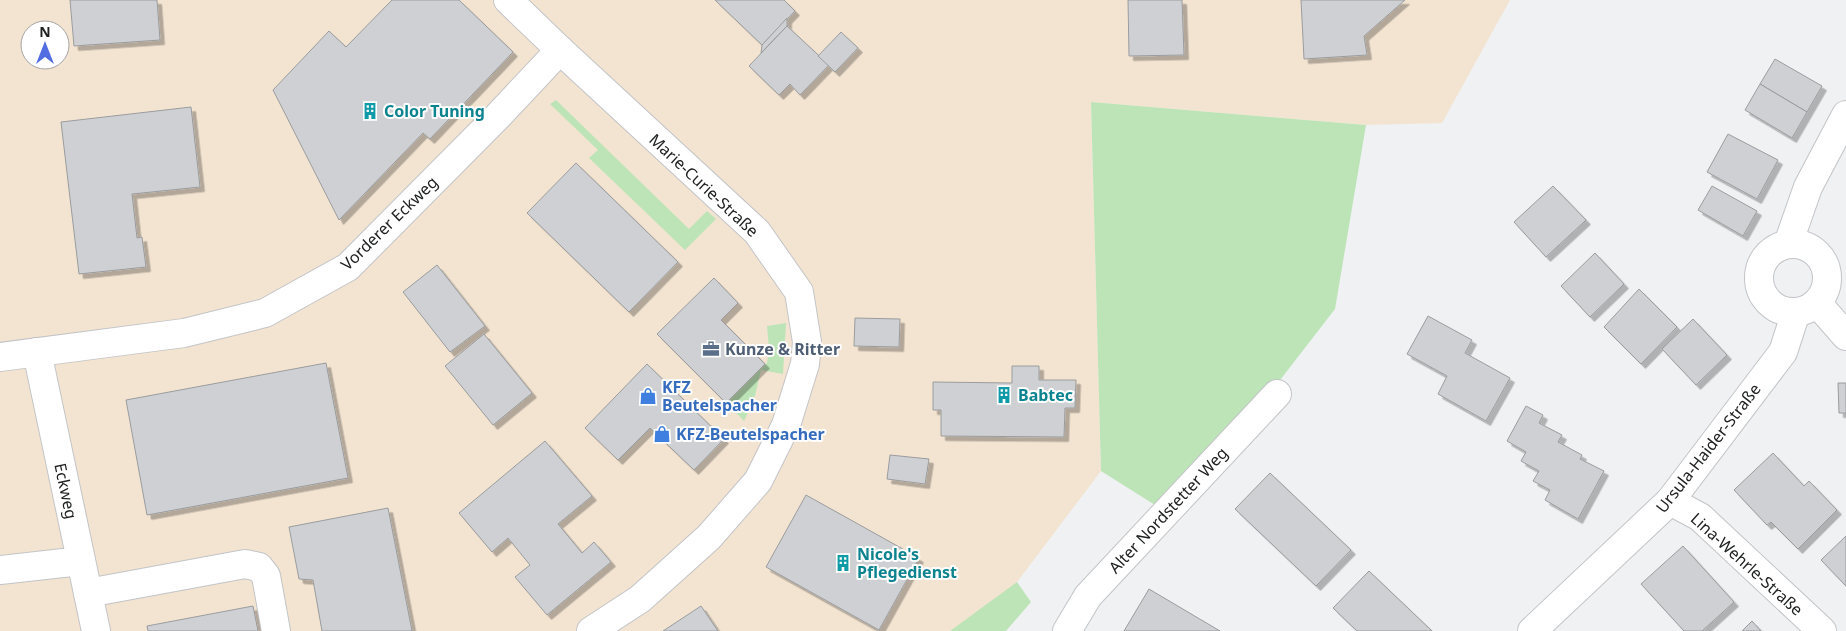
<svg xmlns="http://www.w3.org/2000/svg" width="1846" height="631" viewBox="0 0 1846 631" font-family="'Noto Sans',sans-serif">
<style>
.industrial{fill:#f3e4d1;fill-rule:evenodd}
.green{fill:#bde4b7}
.building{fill:#cfd0d3;stroke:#9a9c9e;filter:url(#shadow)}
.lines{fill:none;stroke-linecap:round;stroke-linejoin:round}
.minor-casing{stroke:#c3c4c7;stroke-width:30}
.minor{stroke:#fff;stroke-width:28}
.labels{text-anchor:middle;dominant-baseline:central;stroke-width:4;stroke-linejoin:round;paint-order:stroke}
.culture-label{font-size:16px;font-weight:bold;fill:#0d838f;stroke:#fff;text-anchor:start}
.street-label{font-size:16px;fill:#202121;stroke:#fff}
.service-label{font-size:16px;font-weight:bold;fill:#4e5e75;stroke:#fff;text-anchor:start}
.shop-label{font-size:16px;font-weight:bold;fill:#366cbe;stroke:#fff;text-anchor:start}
</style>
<defs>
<filter id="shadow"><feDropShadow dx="4.5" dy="4.5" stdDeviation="0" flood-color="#0004"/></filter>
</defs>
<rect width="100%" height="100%" fill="#eff1f3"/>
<path class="industrial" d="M0,0H1510L1442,123L1366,125L1091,102L1101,471L980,631H0ZM30,30H60V60H30Z"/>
<g class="green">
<polygon points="556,100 689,229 707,211 716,219 685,250 589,158 598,150 550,104"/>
<polygon points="1091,102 1366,125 1335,309 1277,384 1155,505 1101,471"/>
<polygon points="786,323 783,374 761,370 754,400 744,421 727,403 767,363 769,349 767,326"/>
<polygon points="1017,582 1031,602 1006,631 950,631"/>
</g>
<g class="building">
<polygon points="70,0 157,0 160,40 74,46"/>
<polygon points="392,0 459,0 513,52 430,139 423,133 339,220 273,90 329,31 346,47"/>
<polygon points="715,0 784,0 795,11 762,45"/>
<polygon points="1128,0 1182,0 1184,55 1129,56"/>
<polygon points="1301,0 1405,0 1364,36 1367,55 1304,59"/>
<polygon points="787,18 787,26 761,53 762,45"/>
<polygon points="787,26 829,65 800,95 790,84 779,95 749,66"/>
<polygon points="841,32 858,48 835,72 818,56"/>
<polygon points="1775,59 1822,86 1807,112 1760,84"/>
<polygon points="1760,84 1807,112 1792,138 1745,110"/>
<polygon points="191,107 200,187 132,194 137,238 142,237 146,267 79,274 61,122"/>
<polygon points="1728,134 1778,160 1757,199 1707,172"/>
<polygon points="576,163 678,262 629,312 527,213"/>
<polygon points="1553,186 1586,220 1546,257 1514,222"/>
<polygon points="1712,186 1757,211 1743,236 1698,210"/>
<polygon points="1595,253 1624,284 1590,317 1561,286"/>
<polygon points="437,265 485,326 450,352 403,292"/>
<polygon points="714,278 738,303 721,320 765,364 726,403 657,334"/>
<polygon points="1639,289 1677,327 1641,364 1604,327"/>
<polygon points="1428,316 1472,340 1465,353 1510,378 1486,421 1438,394 1447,376 1407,354"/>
<polygon points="855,318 900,319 899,347 854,346"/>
<polygon points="1693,319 1727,355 1696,385 1662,349"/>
<polygon points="484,334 532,393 493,425 445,366"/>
<polygon points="326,363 348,478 147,515 126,400"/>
<polygon points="647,364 724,439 694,470 650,428 618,460 585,428"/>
<polygon points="1012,366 1039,366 1039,380 1076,380 1075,408 1065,408 1064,437 941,436 941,410 933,410 933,382 1012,383"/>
<polygon points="1838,383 1846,383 1846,413 1839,413"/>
<polygon points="1526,406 1543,415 1539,423 1562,435 1558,442 1582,455 1580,459 1604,471 1578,519 1545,500 1550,490 1533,481 1539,471 1521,461 1526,452 1507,441"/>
<polygon points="545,441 592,496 558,524 582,553 594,542 611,562 547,615 515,577 530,565 508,538 492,552 459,513"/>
<polygon points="1773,453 1804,486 1809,481 1837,510 1798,549 1771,522 1767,525 1734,490"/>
<polygon points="890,455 929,459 925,484 887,479"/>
<polygon points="1270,473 1351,550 1316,586 1235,509"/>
<polygon points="806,495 919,558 879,630 766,567"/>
<polygon points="388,508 412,631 322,631 313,580 299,579 289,527"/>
<polygon points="1846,536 1846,586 1821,560"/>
<polygon points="1683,546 1734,602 1702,631 1684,631 1641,584"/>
<polygon points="1369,571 1432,631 1357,631 1333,608"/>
<polygon points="1149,589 1220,631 1124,631"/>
<polygon points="253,606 258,631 148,631 147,626"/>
<polygon points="701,606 718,631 663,631"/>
<polygon points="1752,621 1761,631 1742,631"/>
</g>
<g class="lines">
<g class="minor-casing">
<g id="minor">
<polyline points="508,0 560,50 757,232 799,292 807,342 805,364 786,425 758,481 709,537 640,599 591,631"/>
<circle cx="1793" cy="278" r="34"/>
<polyline points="1788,244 1808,187 1846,115"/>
<polyline points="1817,303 1846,336"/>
<polyline points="37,352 96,631"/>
<polyline points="0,357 184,333 265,313 348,267 497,117 560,50"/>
<polyline points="1670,501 1700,517 1822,631"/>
<polyline points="0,570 81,561"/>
<polyline points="88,593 245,564 259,567 266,576 276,631"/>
<polyline points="1067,631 1088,596 1277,394"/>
<polyline points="1532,631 1670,501 1783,352 1796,312"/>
</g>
</g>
<use href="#minor" class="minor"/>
</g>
<defs>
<g id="building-bare" transform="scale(1.35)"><path d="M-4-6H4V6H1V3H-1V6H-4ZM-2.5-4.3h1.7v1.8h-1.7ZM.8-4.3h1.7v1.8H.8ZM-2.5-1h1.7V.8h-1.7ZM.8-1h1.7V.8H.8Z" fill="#0f9aa8" stroke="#fff" stroke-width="2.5" paint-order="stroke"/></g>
<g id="office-bare" transform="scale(1.35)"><path d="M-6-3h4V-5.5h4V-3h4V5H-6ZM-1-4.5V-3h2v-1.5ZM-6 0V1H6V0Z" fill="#5c6f8a" stroke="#fff" stroke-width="2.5" paint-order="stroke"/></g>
<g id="shop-bare" transform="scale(1.35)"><path d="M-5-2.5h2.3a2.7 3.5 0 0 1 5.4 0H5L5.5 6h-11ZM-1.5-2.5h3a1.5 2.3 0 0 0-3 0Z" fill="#3f7fe0" stroke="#fff" stroke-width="2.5" paint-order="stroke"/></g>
</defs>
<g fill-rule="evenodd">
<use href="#building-bare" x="370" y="111"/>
<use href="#office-bare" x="711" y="349"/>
<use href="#building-bare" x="1004" y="395"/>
<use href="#shop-bare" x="648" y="396"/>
<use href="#shop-bare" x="662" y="434"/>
<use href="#building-bare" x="843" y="563"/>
</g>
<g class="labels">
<g class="culture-label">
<text x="384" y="111">Color Tuning</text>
<text x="1018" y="395">Babtec</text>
<text x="857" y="554">Nicole's<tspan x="857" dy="18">Pflegedienst</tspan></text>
</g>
<g class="street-label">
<text transform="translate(704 185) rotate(43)">Marie-Curie-Straße</text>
<text transform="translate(389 223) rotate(-44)">Vorderer Eckweg</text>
<text transform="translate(1708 448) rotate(-52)">Ursula-Haider-Straße</text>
<text transform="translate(66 491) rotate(78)">Eckweg</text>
<text transform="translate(1168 510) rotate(-47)">Alter Nordstetter Weg</text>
<text transform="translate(1747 564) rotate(42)">Lina-Wehrle-Straße</text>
</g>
<g class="service-label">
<text x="725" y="349">Kunze &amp; Ritter</text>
</g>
<g class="shop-label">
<text x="662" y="387">KFZ<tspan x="662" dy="18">Beutelspacher</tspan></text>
<text x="676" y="434">KFZ-Beutelspacher</text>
</g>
</g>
<g transform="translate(45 45)"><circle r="24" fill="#ffffff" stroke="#a6a6a6"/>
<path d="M0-4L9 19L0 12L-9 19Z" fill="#526ce1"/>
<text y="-8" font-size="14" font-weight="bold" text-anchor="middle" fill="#202121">N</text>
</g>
</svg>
